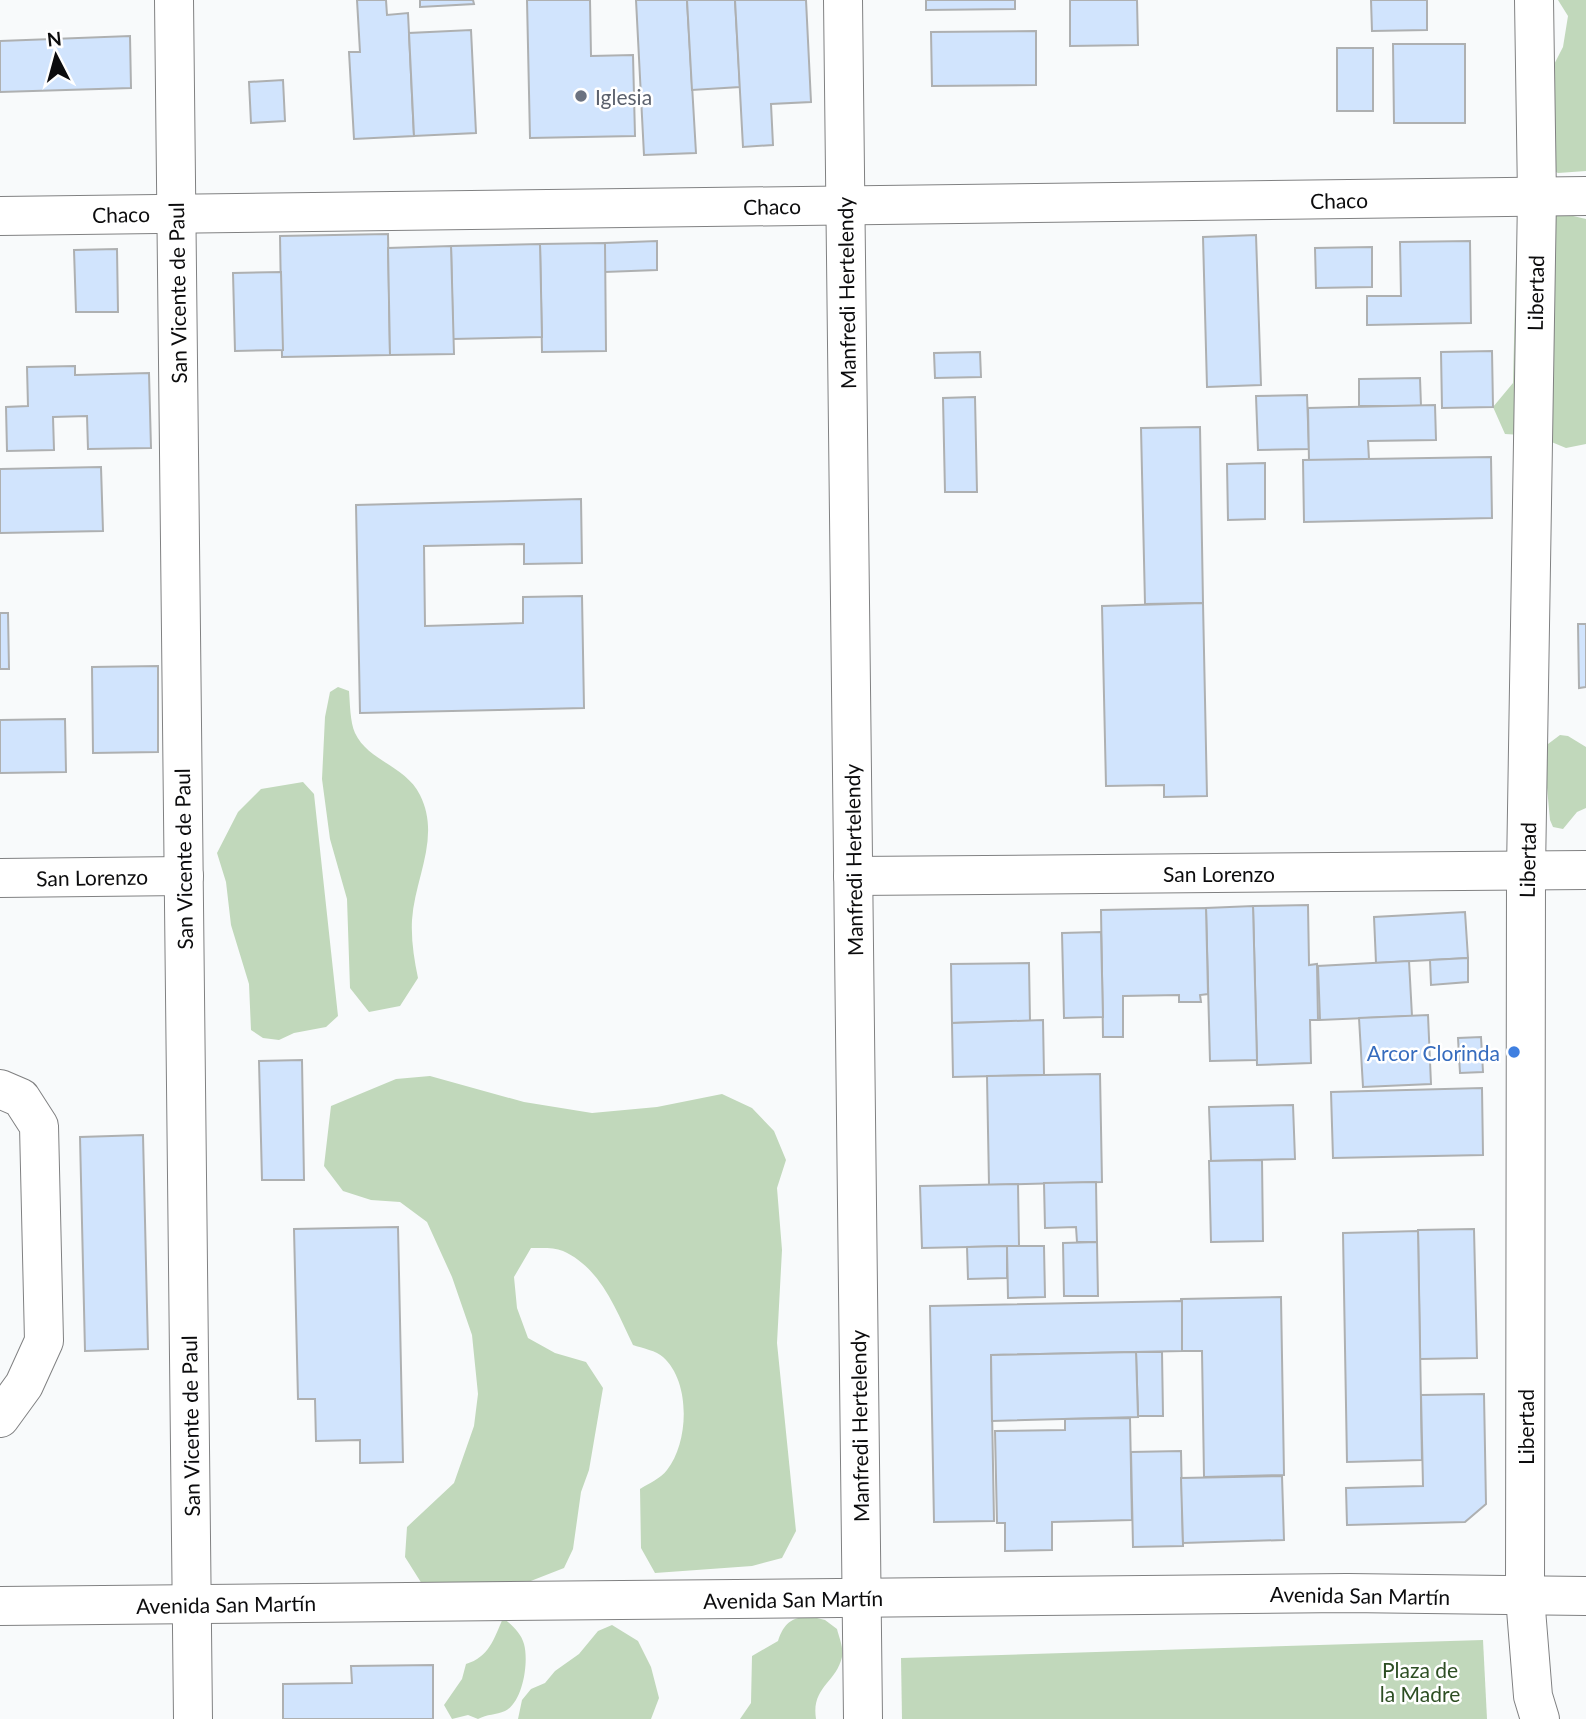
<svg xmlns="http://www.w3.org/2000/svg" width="1586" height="1719" viewBox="0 0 1586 1719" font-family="Lato,sans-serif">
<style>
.green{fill:#c1d8bb}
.building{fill:#d1e4fd;stroke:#aeb0b1;stroke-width:2}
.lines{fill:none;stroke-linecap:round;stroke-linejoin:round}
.minor-casing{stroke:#808182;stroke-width:40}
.major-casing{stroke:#808182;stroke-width:40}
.minor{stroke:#fff;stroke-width:38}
.major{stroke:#fff;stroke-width:38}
.worship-dot{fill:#6b7280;stroke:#fff;stroke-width:2.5}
.shop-dot{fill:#3f7fe0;stroke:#fff;stroke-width:2.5}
.labels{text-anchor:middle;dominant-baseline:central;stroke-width:5;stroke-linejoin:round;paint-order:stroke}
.worship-label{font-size:21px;fill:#5b616d;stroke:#fff;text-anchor:start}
.street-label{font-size:21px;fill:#0c0c0d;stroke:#fff}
.shop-label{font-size:21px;fill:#366cbe;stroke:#fff;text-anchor:end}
.park-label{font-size:21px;fill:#2d4e23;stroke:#fff}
</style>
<rect width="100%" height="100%" fill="#f8fafb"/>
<g class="green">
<polygon points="1558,0 1586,0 1586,171 1558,173 1532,159 1547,78 1563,47 1568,16"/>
<polygon points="1556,212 1586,219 1586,444 1566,448 1537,436 1505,434 1493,407 1513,383 1516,259 1533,231"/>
<path d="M338,687L349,691C350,703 350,722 355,733C368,761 406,766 420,795C441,837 415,877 412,920C411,940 414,959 418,978L400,1006L369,1012L350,988L347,899L330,839L322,779L325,717L330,692Z"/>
<polygon points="1560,735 1568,736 1586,747 1586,808 1577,812 1563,829 1553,827 1550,820 1545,766 1548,744"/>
<polygon points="303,782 314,794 338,1016 326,1027 294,1033 279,1040 263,1038 251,1030 249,984 231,925 226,882 217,853 238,812 261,789"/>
<path d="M430,1076L524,1102L592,1113L657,1107L722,1094L752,1108L774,1131L786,1160L777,1188L782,1250L777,1343L796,1531L782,1558L752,1566L655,1573L641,1548L640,1489C648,1484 661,1478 667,1470C689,1442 691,1382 663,1357C657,1351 642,1348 633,1345C616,1310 601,1268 563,1251C554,1247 541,1248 531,1248L514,1277L517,1308L528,1338L555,1353L586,1362L603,1388L589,1470L581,1492L573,1549L564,1568L518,1586L422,1584L405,1557L407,1527L454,1483L474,1426L478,1394L472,1335L452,1277L427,1222L400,1202L371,1200L343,1191L324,1166L331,1106L396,1079Z"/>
<path d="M809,1616L825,1620L837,1629C839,1637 844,1649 842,1657C836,1683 811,1687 816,1719H740L751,1703L752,1656L778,1641C784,1623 791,1618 809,1616Z"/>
<path d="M503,1618C512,1625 521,1633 524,1644C529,1662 523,1702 505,1711C496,1715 487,1714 478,1719L468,1715L452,1719L444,1705L462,1679L466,1664C489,1657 494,1639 503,1618Z"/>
<polygon points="612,1625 638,1641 651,1667 659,1698 651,1719 518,1719 522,1700 531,1689 545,1683 555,1671 579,1654 598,1631"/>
<polygon points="1483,1640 1487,1719 902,1719 901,1658"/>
</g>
<g class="building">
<polygon points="357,0 386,0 387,15 408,13 414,136 354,139 349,52 360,52"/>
<polygon points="420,0 473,0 474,4 420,7"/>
<polygon points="527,0 590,0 591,56 633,55 635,136 530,138"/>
<polygon points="636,0 687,0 696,153 644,155"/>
<polygon points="687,0 735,0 740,87 692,90"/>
<polygon points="735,0 806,0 811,102 771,104 773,145 743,147"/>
<polygon points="926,0 1015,0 1015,9 926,10"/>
<polygon points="1070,0 1137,0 1138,45 1070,46"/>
<polygon points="1371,0 1427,0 1427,30 1372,31"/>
<polygon points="471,30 476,133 414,136 409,33"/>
<polygon points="1036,31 1036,85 932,86 931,32"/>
<polygon points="130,36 131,88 0,92 0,41"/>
<polygon points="1393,44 1465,44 1465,123 1394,123"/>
<rect x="1337" y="48" width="36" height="63"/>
<polygon points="283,80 285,121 251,123 249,82"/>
<polygon points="388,234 390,355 282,357 280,236"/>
<polygon points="1256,235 1261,385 1207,387 1203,237"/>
<polygon points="657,241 657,270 605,272 605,243"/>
<polygon points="1470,241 1471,323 1367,325 1367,296 1401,296 1400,242"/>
<polygon points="605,243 606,351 542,352 540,244"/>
<polygon points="540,244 542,337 453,339 451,246"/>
<polygon points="451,246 454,354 390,355 388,248"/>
<polygon points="1372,247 1372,287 1316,288 1315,248"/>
<polygon points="117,249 118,312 76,312 74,250"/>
<polygon points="281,272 283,350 235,351 233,273"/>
<polygon points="1492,351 1493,407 1442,408 1441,352"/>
<polygon points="980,352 981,377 935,378 934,353"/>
<polygon points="75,366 75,375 149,373 151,448 88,449 87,416 53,417 54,450 7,451 6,407 28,406 27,367"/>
<polygon points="1420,378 1421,406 1359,406 1359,379"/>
<polygon points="1307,395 1309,449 1258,450 1256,396"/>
<polygon points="975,397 977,492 945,492 943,398"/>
<polygon points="1435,405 1436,440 1368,441 1369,459 1309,461 1308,408"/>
<polygon points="1200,427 1203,603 1145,604 1141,428"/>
<polygon points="1491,457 1492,518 1304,522 1303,460"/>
<polygon points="1265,463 1265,519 1228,520 1227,464"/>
<polygon points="101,467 103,531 0,533 0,469"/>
<polygon points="581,499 582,563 524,564 524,544 424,546 425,626 523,623 523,597 582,596 584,708 360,713 356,505"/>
<polygon points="1203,603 1207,796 1164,797 1164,785 1106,786 1102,606"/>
<polygon points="0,613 8,613 9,669 0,669"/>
<polygon points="1578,624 1586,624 1586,687 1579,688"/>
<polygon points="158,666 158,752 93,753 92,667"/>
<polygon points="65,719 66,772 0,773 0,720"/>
<polygon points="1308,905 1309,965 1317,964 1318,1020 1310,1020 1311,1063 1257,1065 1253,906"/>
<polygon points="1253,906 1257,1060 1210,1061 1206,908"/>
<polygon points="1206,908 1208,994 1200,995 1201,1002 1179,1002 1179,995 1123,996 1123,1037 1103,1037 1101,910"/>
<polygon points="1465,912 1468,958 1376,963 1374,917"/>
<polygon points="1101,932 1103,1017 1064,1018 1062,933"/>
<polygon points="1468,958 1468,982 1431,985 1430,960"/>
<polygon points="1409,961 1412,1016 1320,1020 1318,966"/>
<polygon points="1029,963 1030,1021 952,1023 951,964"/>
<polygon points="1428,1015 1431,1084 1363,1087 1359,1018"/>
<polygon points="1043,1020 1044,1075 953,1077 952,1023"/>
<polygon points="1481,1037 1483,1072 1460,1073 1458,1038"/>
<polygon points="302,1060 304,1180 262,1180 259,1061"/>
<polygon points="1100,1074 1102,1182 989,1185 987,1076"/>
<polygon points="1482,1088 1483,1155 1333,1158 1331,1092"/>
<polygon points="1293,1105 1295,1159 1211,1161 1209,1107"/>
<polygon points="143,1135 148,1349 85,1351 80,1137"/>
<polygon points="1262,1160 1263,1241 1211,1242 1209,1161"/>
<polygon points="1096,1182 1097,1242 1077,1242 1076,1227 1045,1228 1044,1183"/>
<polygon points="1018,1184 1019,1246 922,1248 920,1186"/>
<polygon points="398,1227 403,1462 360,1463 360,1440 316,1441 315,1399 298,1399 294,1229"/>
<polygon points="1474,1229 1477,1358 1420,1359 1418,1230"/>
<polygon points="1418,1231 1422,1460 1347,1462 1343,1233"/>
<polygon points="1097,1242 1098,1296 1064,1296 1063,1243"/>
<polygon points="1007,1246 1007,1278 968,1279 967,1247"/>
<polygon points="1007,1246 1044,1246 1045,1297 1008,1298"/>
<polygon points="1281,1297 1284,1475 1204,1477 1202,1351 1182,1351 1181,1299"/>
<polygon points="1182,1301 1182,1351 991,1355 994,1521 934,1522 930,1306"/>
<polygon points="1136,1352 1162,1352 1163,1416 1138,1416"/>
<polygon points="1136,1352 1138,1417 992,1421 991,1355"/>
<polygon points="1484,1394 1486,1504 1465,1522 1347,1525 1346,1488 1423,1486 1421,1395"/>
<polygon points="1130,1418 1132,1520 1052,1522 1052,1550 1005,1551 1005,1523 997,1523 995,1431 1065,1430 1065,1419"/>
<polygon points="1181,1451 1183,1546 1133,1547 1131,1452"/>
<polygon points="1282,1476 1284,1540 1183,1543 1181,1478"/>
<polygon points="433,1665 433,1719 283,1719 283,1684 352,1683 351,1666"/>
</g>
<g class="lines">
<g class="minor-casing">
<g id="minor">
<polyline points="174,0 193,1719"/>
<polyline points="843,0 863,1719"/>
<polyline points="1534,0 1537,197 1526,871 1525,1597 1533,1696 1540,1719"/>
<polyline points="0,216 1586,196"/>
<polyline points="853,876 1586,870"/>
<polyline points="0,878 184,876"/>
<polyline points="0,1089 21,1098 39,1126 44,1341 24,1385 0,1418"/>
</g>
</g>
<g class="major-casing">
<polyline id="major" points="0,1606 1347,1593 1586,1596"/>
</g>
<use href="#minor" class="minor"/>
<use href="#major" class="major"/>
</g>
<circle class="worship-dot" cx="581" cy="96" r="7"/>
<circle class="shop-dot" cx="1514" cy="1052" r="7"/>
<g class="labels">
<g class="worship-label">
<text x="595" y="96">Iglesia</text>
</g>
<g class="street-label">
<text transform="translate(1339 200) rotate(-1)">Chaco</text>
<text transform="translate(772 206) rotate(-1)">Chaco</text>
<text transform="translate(121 214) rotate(-1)">Chaco</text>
<text transform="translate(177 293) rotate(-91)">San Vicente de Paul</text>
<text transform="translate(846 293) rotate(-91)">Manfredi Hertelendy</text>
<text transform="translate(1535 293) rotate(-89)">Libertad</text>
<text transform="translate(183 859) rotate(-91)">San Vicente de Paul</text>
<text transform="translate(853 860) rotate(-91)">Manfredi Hertelendy</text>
<text transform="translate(1527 860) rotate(-89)">Libertad</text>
<text x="1219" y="873">San Lorenzo</text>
<text transform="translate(92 877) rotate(-1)">San Lorenzo</text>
<text transform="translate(190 1426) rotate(-91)">San Vicente de Paul</text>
<text transform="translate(859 1426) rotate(-91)">Manfredi Hertelendy</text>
<text transform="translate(1525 1427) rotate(-90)">Libertad</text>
<text transform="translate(1360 1595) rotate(1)">Avenida San Martín</text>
<text transform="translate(793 1599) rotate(-1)">Avenida San Martín</text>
<text transform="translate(226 1604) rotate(-1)">Avenida San Martín</text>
</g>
<g class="shop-label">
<text x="1500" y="1052">Arcor Clorinda</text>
</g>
<g class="park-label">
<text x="1420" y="1669">Plaza de<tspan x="1420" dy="24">la Madre</tspan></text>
</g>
</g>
<g transform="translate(56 56) rotate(354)" stroke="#ffffff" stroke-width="5" paint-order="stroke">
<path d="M0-5L12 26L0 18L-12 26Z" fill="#0c0c0d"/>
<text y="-10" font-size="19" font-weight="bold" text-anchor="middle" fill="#0c0c0d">N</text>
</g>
</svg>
